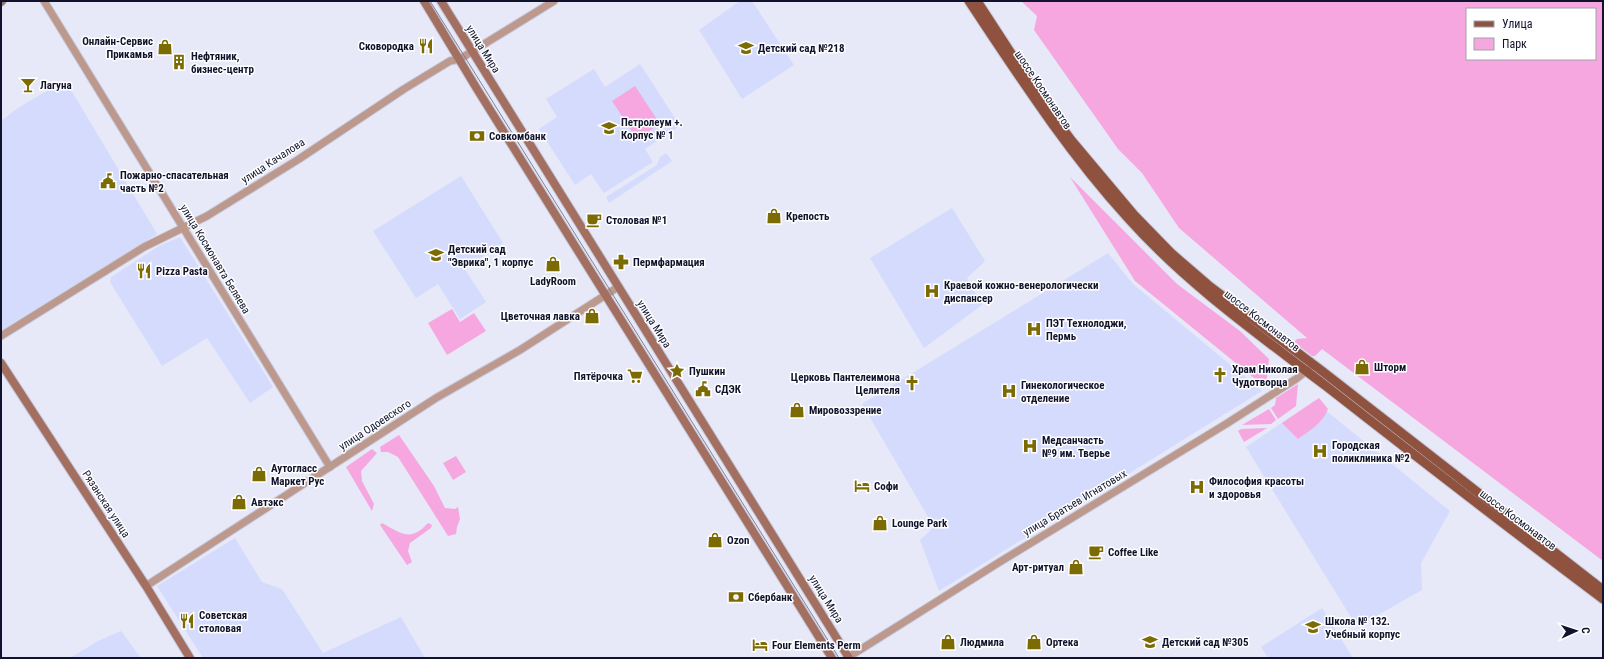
<svg xmlns="http://www.w3.org/2000/svg" width="1604" height="659" viewBox="0 0 1604 659" font-family="'Roboto Condensed',sans-serif">
<style>
.built{fill:#d5dbfc}
.green{fill:#f6a7e0;fill-rule:evenodd}
.lines{fill:none;stroke-linecap:round;stroke-linejoin:round}
.tertiary-casing{stroke:#c5c7d8;stroke-width:9}
.secondary-casing{stroke:#c5c7d8;stroke-width:10}
.primary-casing{stroke:#c5c7d8;stroke-width:11}
.tertiary{stroke:#bc988d;stroke-width:7}
.secondary{stroke:#a36f60;stroke-width:8}
.primary{stroke:#8f523f;stroke-width:9}
.tram{stroke:#7f8196;stroke-width:1}
.labels{text-anchor:middle;dominant-baseline:central;stroke-width:3;stroke-linejoin:round;paint-order:stroke}
.poi-label{font-size:11px;font-weight:bold;fill:#11132d;stroke:#fff;text-anchor:start}
.street-label{font-size:11px;fill:#11132d;stroke:#fff}
</style>
<rect width="100%" height="100%" fill="#e7e9f8"/>
<g class="built">
<polygon points="740,1 752,1 794,65 742,99 699,30"/>
<polygon points="640,64 680,126 645,149 653,162 604,193 591,174 575,185 539,129 557,117 546,99 594,69 605,87"/>
<polygon points="65,80 157,234 1,330 1,121 18,108"/>
<polygon points="666,153 672,161 609,203 606,197 657,165 660,157"/>
<polygon points="461,176 503,243 464,268 486,302 460,319 438,284 416,298 373,231"/>
<polygon points="952,208 985,261 967,278 982,305 924,348 870,258"/>
<polygon points="180,237 273,387 250,403 207,338 162,366 110,282 111,277 159,246"/>
<polygon points="1108,253 1133,284 1262,391 939,591 920,540 934,527 862,404"/>
<polygon points="1314,401 1450,511 1421,563 1422,590 1357,627 1246,447"/>
<polygon points="235,538 262,582 282,589 323,653 401,617 425,658 203,658 157,586"/>
<polygon points="1322,608 1353,658 1268,658 1261,647"/>
<polygon points="121,631 141,658 70,658 98,641"/>
</g>
<g class="green">
<path d="M1021,1H1603V561L1322,349L1315,356H1312L1294,342L1297,339L1307,338L1179,228L1142,173L1118,149L1034,30L1037,16ZM1467,9H1595V59H1467Z"/>
<polygon points="635,86 660,124 637,139 612,101"/>
<polygon points="1070,177 1177,284 1240,331 1269,359 1267,377 1264,386 1135,281"/>
<polygon points="452,309 460,322 474,313 486,331 447,355 428,323"/>
<polygon points="1298,384 1296,406 1278,419 1271,408 1275,405 1276,398"/>
<path d="M1319,398L1328,409C1322,424 1310,430 1298,439L1282,423Z"/>
<polygon points="1269,409 1276,420 1271,424 1242,425"/>
<polygon points="1267,428 1244,442 1238,431 1241,429"/>
<polygon points="399,435 434,486 445,508 455,509 458,507 460,519 457,527 456,534 448,536 398,457 388,452 381,452 380,447"/>
<polygon points="372,449 377,453 361,471 362,481 374,504 372,511 346,467"/>
<polygon points="456,456 466,472 453,480 443,463"/>
<path d="M382,523C402,534 411,542 428,523L432,525L431,528L410,543L408,551L412,562L407,565L380,525Z"/>
</g>
<g class="lines">
<g class="tertiary-casing">
<g id="tertiary">
<polyline points="44,1 330,467"/>
<polyline points="1,336 144,247 207,216 299,159 404,89 450,61 460,59 468,54 554,1"/>
<polyline points="146,586 436,398 520,350 618,287"/>
<polyline points="847,658 998,563 1226,424 1296,379 1309,369"/>
</g>
</g>
<g class="secondary-casing">
<g id="secondary">
<polyline points="424,1 477,89 832,658"/>
<polyline points="441,1 849,658"/>
<polyline points="1,2 2,1"/>
<polyline points="1,363 146,586 190,658"/>
</g>
</g>
<g class="primary-casing">
<g id="primary">
<path d="M969,1C1019,76 1067,151 1128,218C1186,283 1258,334 1326,386C1418,458 1510,529 1603,599"/>
<polyline points="977,1 1040,98 1071,140 1134,215 1171,253 1208,285 1322,371 1603,590"/>
</g>
</g>
<use href="#tertiary" class="tertiary"/>
<use href="#secondary" class="secondary"/>
<use href="#primary" class="primary"/>
<polyline class="tram" points="430,1 839,658"/>
</g>
<defs>
<g id="restaurant-bare" transform="scale(1.2)"><path d="M-5-6h1v4h1v-4h1v4h1v-4h1v5L-1.5 .5V6h-2V.5L-5-1ZM5-6V6H3V1.5H1.5Q1.5-4 5-6Z" fill="#7c6a02" stroke="#fff" stroke-width="2.5" paint-order="stroke"/></g>
<g id="shop-bare" transform="scale(1.2)"><path d="M-5-2.5h2.3a2.7 3.5 0 0 1 5.4 0H5L5.5 6h-11ZM-1.5-2.5h3a1.5 2.3 0 0 0-3 0Z" fill="#7c6a02" stroke="#fff" stroke-width="2.5" paint-order="stroke"/></g>
<g id="school-bare" transform="scale(1.2)"><path d="M0-5L7-2L0 1L-7-2ZM-4 1L0 2.5L4 1V4Q0 6-4 4Z" fill="#7c6a02" stroke="#fff" stroke-width="2.5" paint-order="stroke"/></g>
<g id="building-bare" transform="scale(1.2)"><path d="M-4-6H4V6H1V3H-1V6H-4ZM-2.5-4.3h1.7v1.8h-1.7ZM.8-4.3h1.7v1.8H.8ZM-2.5-1h1.7V.8h-1.7ZM.8-1h1.7V.8H.8Z" fill="#7c6a02" stroke="#fff" stroke-width="2.5" paint-order="stroke"/></g>
<g id="bar-bare" transform="scale(1.2)"><path d="M-6-5H6L.8 .8V4.5H3.5V6h-7V4.5H-.8V.8Z" fill="#7c6a02" stroke="#fff" stroke-width="2.5" paint-order="stroke"/></g>
<g id="bank-bare" transform="scale(1.2)"><path d="M-6-4H6V4H-6ZM0-2.3a2.3 2.3 0 1 0 0 4.6a2.3 2.3 0 1 0 0-4.6Z" fill="#7c6a02" stroke="#fff" stroke-width="2.5" paint-order="stroke"/></g>
<g id="civic-bare" transform="scale(1.2)"><path d="M-.6-6.5H3V-4.5H.6V-3L4-1V1h2V6H-6V1h2V-1L-.6-3ZM-1.2 2.5V6h2.4V2.5Z" fill="#7c6a02" stroke="#fff" stroke-width="2.5" paint-order="stroke"/></g>
<g id="cafe-bare" transform="scale(1.2)"><path d="M-5.5-4.5H6V0H3Q3 3.5 0 3.5H-2.5Q-5.5 3.5-5.5 0ZM3-3.2v2h1.7v-2ZM-6 4.5H4V6H-6Z" fill="#7c6a02" stroke="#fff" stroke-width="2.5" paint-order="stroke"/></g>
<g id="pharmacy-bare" transform="scale(1.2)"><path d="M-2-6h4v4h4v4h-4v4h-4v-4h-4v-4h4Z" fill="#7c6a02" stroke="#fff" stroke-width="2.5" paint-order="stroke"/></g>
<g id="hospital-bare" transform="scale(1.2)"><path d="M-5-5h3v3.5h4V-5h3V5h-3V1.5h-4V5h-3Z" fill="#7c6a02" stroke="#fff" stroke-width="2.5" paint-order="stroke"/></g>
<g id="sight-bare" transform="scale(1.2)"><path d="M0-6L1.8-2.2L6-1.7L2.9 1.2L3.7 5.4L0 3.3L-3.7 5.4L-2.9 1.2L-6-1.7L-1.8-2.2Z" fill="#7c6a02" stroke="#fff" stroke-width="2.5" paint-order="stroke"/></g>
<g id="church-bare" transform="scale(1.2)"><path d="M-1.2-6h2.4v3.5h3.3v2.4h-3.3V6h-2.4V-.1h-3.3v-2.4h3.3Z" fill="#7c6a02" stroke="#fff" stroke-width="2.5" paint-order="stroke"/></g>
<g id="supermarket-bare" transform="scale(1.2)"><path d="M-6-5.5h2.5l.6 2H6L4.5 2H-2.5L-4.4-4H-6ZM-1.5 3.2a1.3 1.3 0 1 0 .1 0ZM3 3.2a1.3 1.3 0 1 0 .1 0Z" fill="#7c6a02" stroke="#fff" stroke-width="2.5" paint-order="stroke"/></g>
<g id="hotel-bare" transform="scale(1.2)"><path d="M-6-4.5h1.5V1H6V5H4.5V3h-9V5H-6ZM-4 0a1.8 1.8 0 1 1 3.6 0ZM.5 0V-2.5h3Q6-2.5 6 0Z" fill="#7c6a02" stroke="#fff" stroke-width="2.5" paint-order="stroke"/></g>
</defs>
<g fill-rule="evenodd">
<use href="#restaurant-bare" x="426" y="46"/>
<use href="#shop-bare" x="165" y="47"/>
<use href="#school-bare" x="746" y="48"/>
<use href="#building-bare" x="179" y="62"/>
<use href="#bar-bare" x="28" y="85"/>
<use href="#school-bare" x="609" y="128"/>
<use href="#bank-bare" x="477" y="136"/>
<use href="#civic-bare" x="108" y="181"/>
<use href="#shop-bare" x="774" y="216"/>
<use href="#cafe-bare" x="594" y="220"/>
<use href="#school-bare" x="436" y="255"/>
<use href="#pharmacy-bare" x="621" y="262"/>
<use href="#shop-bare" x="553" y="264"/>
<use href="#restaurant-bare" x="144" y="271"/>
<use href="#hospital-bare" x="932" y="291"/>
<use href="#shop-bare" x="592" y="316"/>
<use href="#hospital-bare" x="1034" y="329"/>
<use href="#shop-bare" x="1362" y="367"/>
<use href="#sight-bare" x="677" y="371"/>
<use href="#church-bare" x="1220" y="375"/>
<use href="#supermarket-bare" x="635" y="376"/>
<use href="#church-bare" x="912" y="383"/>
<use href="#civic-bare" x="703" y="389"/>
<use href="#hospital-bare" x="1009" y="391"/>
<use href="#shop-bare" x="797" y="410"/>
<use href="#hospital-bare" x="1030" y="446"/>
<use href="#hospital-bare" x="1320" y="451"/>
<use href="#shop-bare" x="259" y="474"/>
<use href="#hotel-bare" x="862" y="486"/>
<use href="#hospital-bare" x="1197" y="487"/>
<use href="#shop-bare" x="239" y="502"/>
<use href="#shop-bare" x="880" y="523"/>
<use href="#shop-bare" x="715" y="540"/>
<use href="#cafe-bare" x="1096" y="552"/>
<use href="#shop-bare" x="1076" y="567"/>
<use href="#bank-bare" x="736" y="597"/>
<use href="#restaurant-bare" x="187" y="621"/>
<use href="#school-bare" x="1313" y="627"/>
<use href="#shop-bare" x="948" y="642"/>
<use href="#shop-bare" x="1034" y="642"/>
<use href="#school-bare" x="1150" y="642"/>
<use href="#hotel-bare" x="760" y="645"/>
</g>
<g class="labels">
<g class="poi-label">
<text x="153" y="41" text-anchor="end">Онлайн-Сервис<tspan x="153" dy="13">Прикамья</tspan></text>
<text x="414" y="46" text-anchor="end">Сковородка</text>
<text x="758" y="48">Детский сад №218</text>
<text x="191" y="56">Нефтяник,<tspan x="191" dy="13">бизнес-центр</tspan></text>
<text x="40" y="85">Лагуна</text>
<text x="621" y="122">Петролеум +.<tspan x="621" dy="13">Корпус № 1</tspan></text>
<text x="489" y="136">Совкомбанк</text>
<text x="120" y="175">Пожарно-спасательная<tspan x="120" dy="13">часть №2</tspan></text>
<text x="786" y="216">Крепость</text>
<text x="606" y="220">Столовая №1</text>
<text x="448" y="249">Детский сад<tspan x="448" dy="13">"Эврика", 1 корпус</tspan></text>
<text x="633" y="262">Пермфармация</text>
<text x="156" y="271">Pizza Pasta</text>
<text x="553" y="281" text-anchor="middle">LadyRoom</text>
<text x="944" y="285">Краевой кожно-венерологически<tspan x="944" dy="13">диспансер</tspan></text>
<text x="580" y="316" text-anchor="end">Цветочная лавка</text>
<text x="1046" y="323">ПЭТ Технолоджи,<tspan x="1046" dy="13">Пермь</tspan></text>
<text x="1374" y="367">Шторм</text>
<text x="1232" y="369">Храм Николая<tspan x="1232" dy="13">Чудотворца</tspan></text>
<text x="689" y="371">Пушкин</text>
<text x="623" y="376" text-anchor="end">Пятёрочка</text>
<text x="900" y="377" text-anchor="end">Церковь Пантелеимона<tspan x="900" dy="13">Целителя</tspan></text>
<text x="1021" y="385">Гинекологическое<tspan x="1021" dy="13">отделение</tspan></text>
<text x="715" y="389">СДЭК</text>
<text x="809" y="410">Мировоззрение</text>
<text x="1042" y="440">Медсанчасть<tspan x="1042" dy="13">№9 им. Тверье</tspan></text>
<text x="1332" y="445">Городская<tspan x="1332" dy="13">поликлиника №2</tspan></text>
<text x="271" y="468">Аутогласс<tspan x="271" dy="13">Маркет Рус</tspan></text>
<text x="1209" y="481">Философия красоты<tspan x="1209" dy="13">и здоровья</tspan></text>
<text x="874" y="486">Софи</text>
<text x="251" y="502">Автэкс</text>
<text x="892" y="523">Lounge Park</text>
<text x="727" y="540">Ozon</text>
<text x="1108" y="552">Coffee Like</text>
<text x="1064" y="567" text-anchor="end">Арт-ритуал</text>
<text x="748" y="597">Сбербанк</text>
<text x="199" y="615">Советская<tspan x="199" dy="13">столовая</tspan></text>
<text x="1325" y="621">Школа № 132.<tspan x="1325" dy="13">Учебный корпус</tspan></text>
<text x="960" y="642">Людмила</text>
<text x="1046" y="642">Ортека</text>
<text x="1162" y="642">Детский сад №305</text>
<text x="772" y="645">Four Elements Perm</text>
</g>
<g class="street-label">
<text transform="translate(483 49) rotate(58)">улица Мира</text>
<text transform="translate(1043 90) rotate(56)">шоссе Космонавтов</text>
<text transform="translate(273 161) rotate(-33)">улица Качалова</text>
<text transform="translate(215 259) rotate(59)">улица Космонавта Беляева</text>
<text transform="translate(1262 321) rotate(38)">шоссе Космонавтов</text>
<text transform="translate(654 324) rotate(58)">улица Мира</text>
<text transform="translate(375 425) rotate(-33)">улица Одоевского</text>
<text transform="translate(1075 503) rotate(-31)">улица Братьев Игнатовых</text>
<text transform="translate(106 504) rotate(57)">Рязанская улица</text>
<text transform="translate(1518 520) rotate(37)">шоссе Космонавтов</text>
<text transform="translate(826 599) rotate(58)">улица Мира</text>
</g>
</g>
<rect width="1604" height="659" fill="none" stroke="#11132d" stroke-width="4"/>
<rect x="1466" y="8" width="130" height="52" fill="#ffffff" stroke="#a0a1ab"/>
<rect x="1474" y="21" width="20" height="6" fill="#8f523f" stroke="#a0a1ab"/>
<text x="1502" y="28" font-size="12" fill="#11132d">Улица</text>
<rect x="1474" y="38" width="20" height="12" fill="#f6a7e0" stroke="#a0a1ab"/>
<text x="1502" y="48" font-size="12" fill="#11132d">Парк</text>
<g transform="translate(1576 631) rotate(87)" stroke="#ffffff" stroke-width="3" paint-order="stroke">
<path d="M0-3L7 15L0 10L-7 15Z" fill="#11132d"/>
<text y="-6" font-size="11" font-weight="bold" text-anchor="middle" fill="#11132d">С</text>
</g>
</svg>
